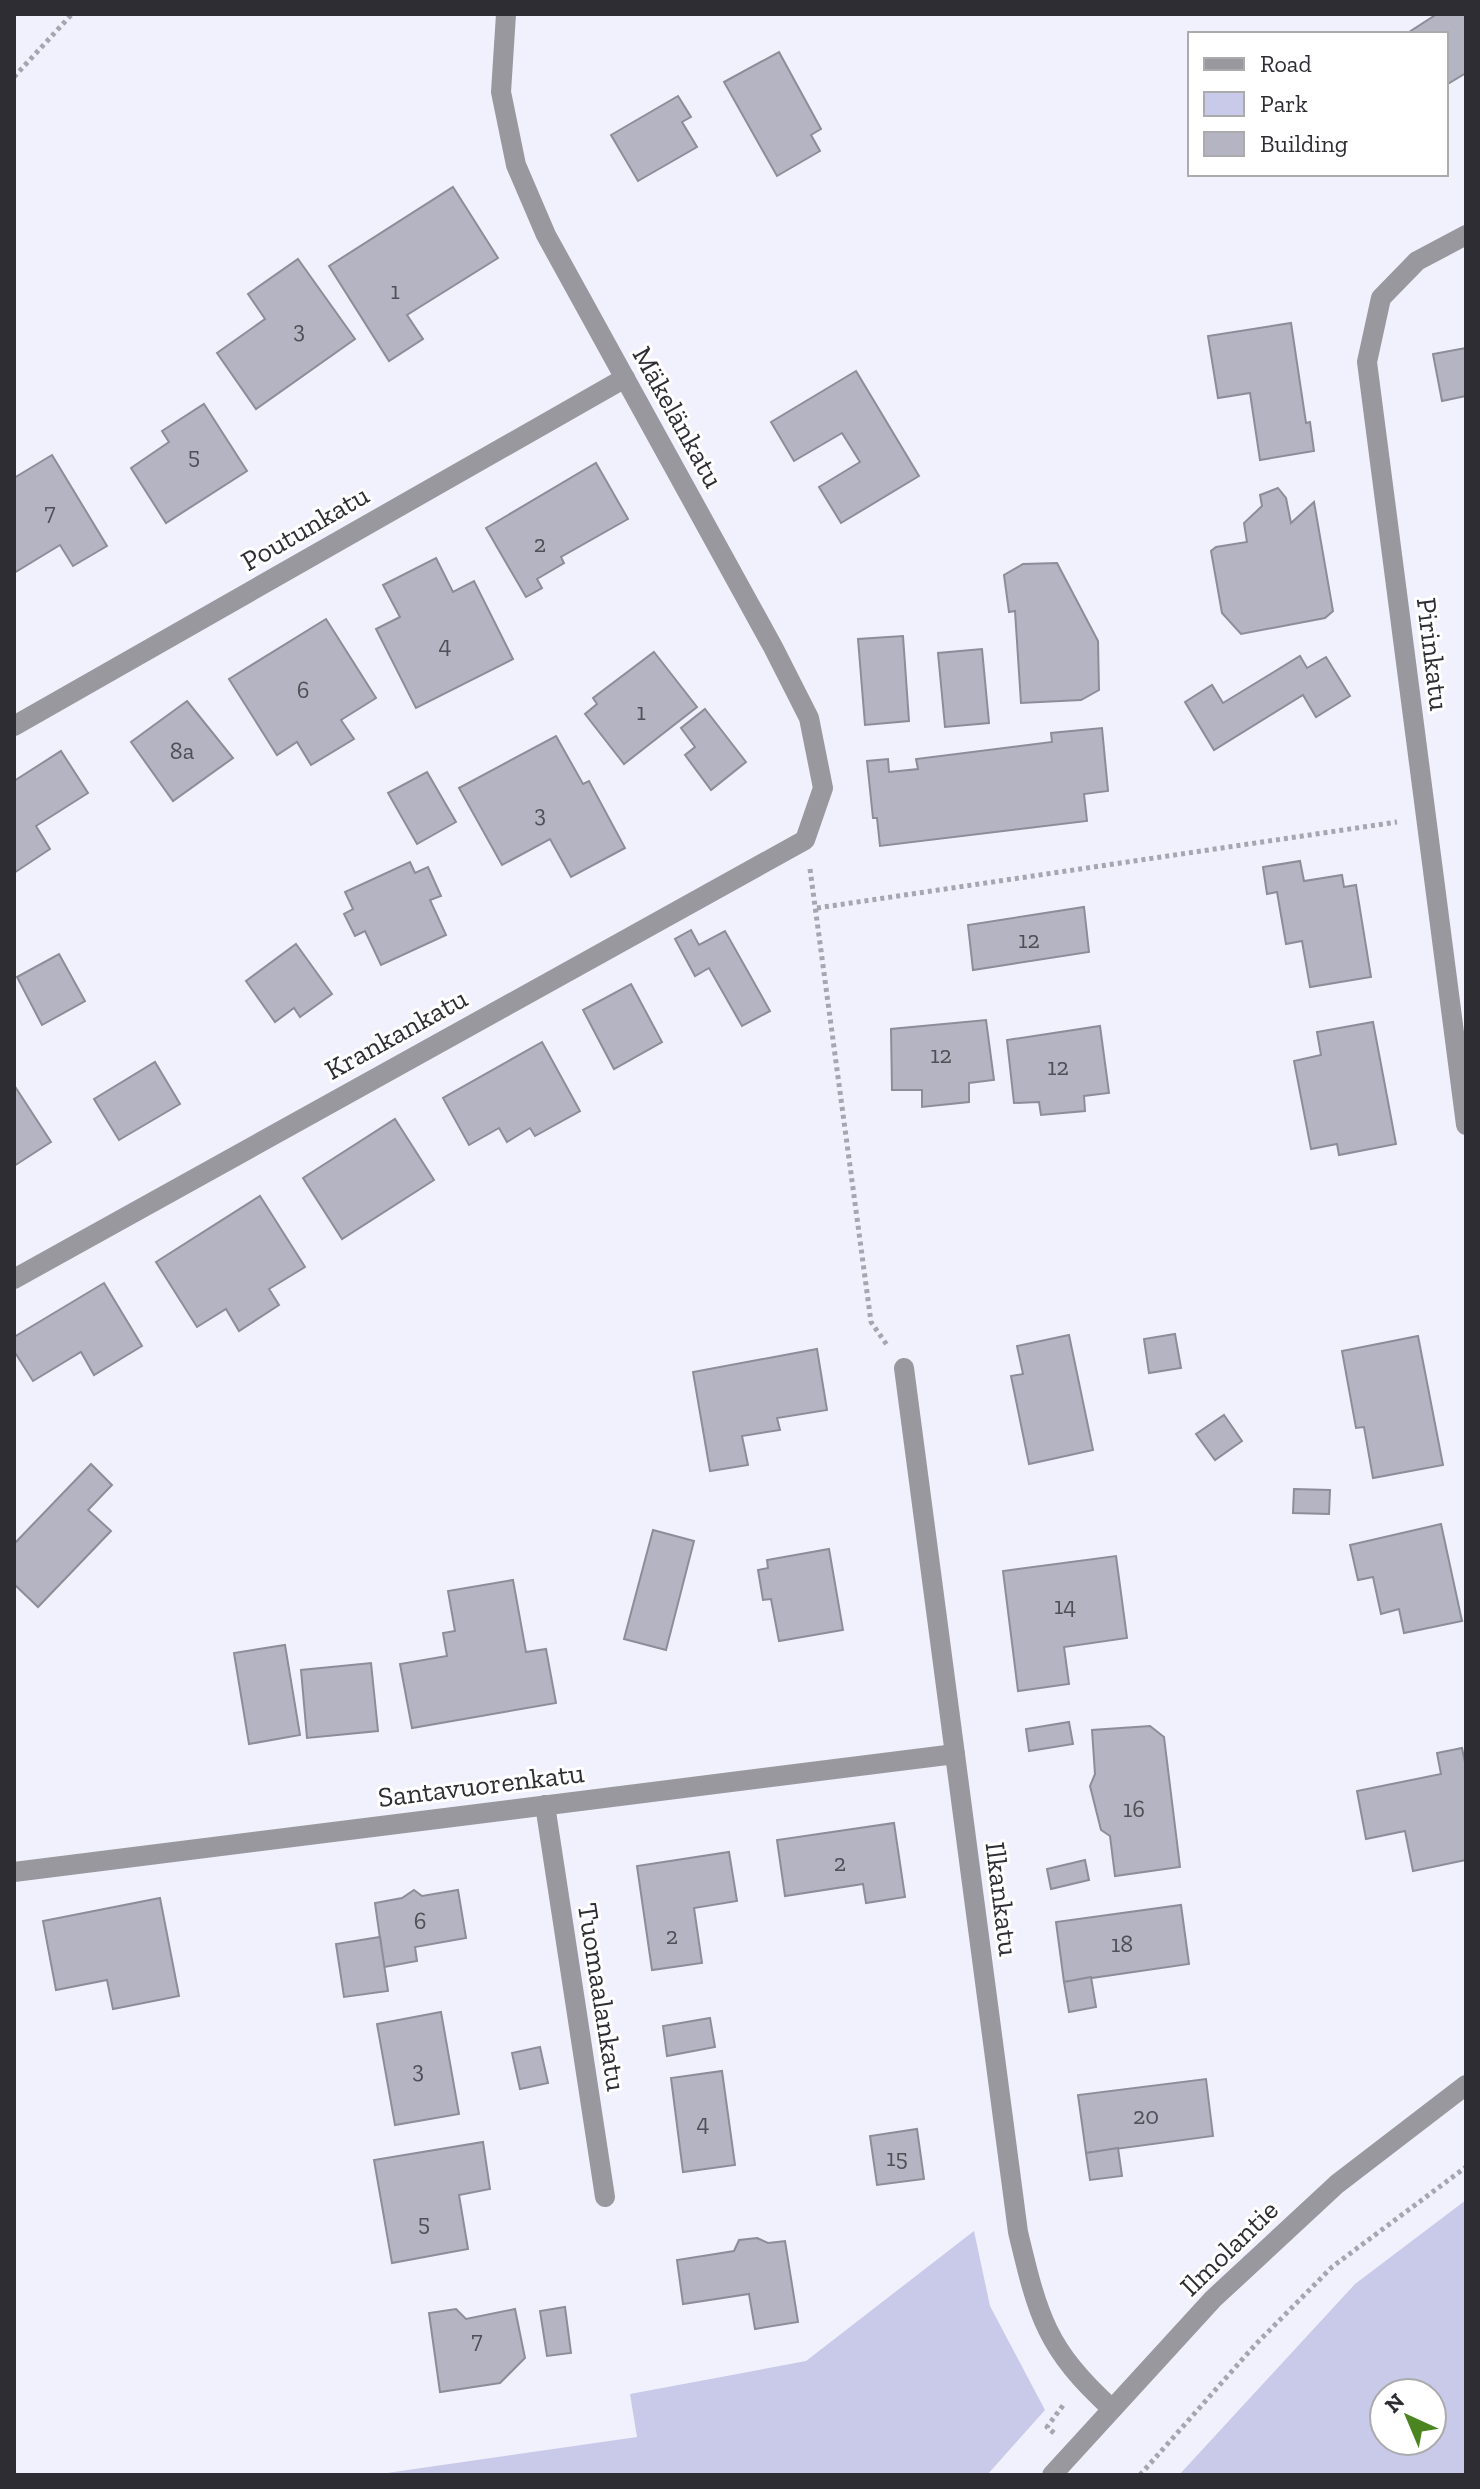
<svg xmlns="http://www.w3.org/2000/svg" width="1480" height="2489" viewBox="0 0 1480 2489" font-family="'Zilla Slab',serif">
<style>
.green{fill:#c9c9e9;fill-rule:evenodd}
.building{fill:#b4b4c2;stroke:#8d8d9a;stroke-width:2}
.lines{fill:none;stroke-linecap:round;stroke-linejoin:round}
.path{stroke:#a5a6af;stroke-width:5;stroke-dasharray:4 4;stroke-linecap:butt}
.minor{stroke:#98989e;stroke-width:20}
.labels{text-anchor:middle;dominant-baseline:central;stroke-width:6;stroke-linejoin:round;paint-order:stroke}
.number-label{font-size:24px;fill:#4f4f57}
.street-label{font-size:28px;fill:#2d2d33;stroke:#fff}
</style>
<rect width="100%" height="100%" fill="#f0f1fd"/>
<g class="green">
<path d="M1466,2200V2475H1179L1355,2284ZM1384,2393H1432V2441H1384Z"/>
<polygon points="974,2231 990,2306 1045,2410 987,2475 373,2475 637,2437 630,2394 806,2361"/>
</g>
<g class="building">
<polygon points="1437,14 1466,14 1466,73 1446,85 1446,34 1406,34"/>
<polygon points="779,52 821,129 811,135 820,151 777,176 724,82"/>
<polygon points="678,96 691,117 682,122 697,147 638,181 611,135"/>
<polygon points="453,187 498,258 407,315 423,339 389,361 329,266"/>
<polygon points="298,259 355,339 256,409 217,353 265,319 248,294"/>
<polygon points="1291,323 1306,423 1310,422 1314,451 1260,460 1250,393 1218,398 1208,336"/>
<polygon points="1466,348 1466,396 1442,401 1433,354"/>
<polygon points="856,371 919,476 841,523 819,487 860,462 842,433 794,461 771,422"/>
<polygon points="204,404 247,471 166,523 131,468 169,442 162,431"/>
<polygon points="52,455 107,546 73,566 60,545 14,573 14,478"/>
<polygon points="596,463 628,519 561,557 564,563 537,579 542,588 526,597 486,528"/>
<polygon points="1278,488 1286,498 1291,523 1314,502 1333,611 1325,618 1241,634 1222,613 1211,551 1216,547 1247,542 1244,523 1262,506 1260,495"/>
<polygon points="436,558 453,592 474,581 513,659 416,708 376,629 400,617 383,585"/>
<polygon points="1057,563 1098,641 1099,690 1081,700 1021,703 1015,611 1009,612 1004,575 1023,564"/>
<polygon points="326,619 376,698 341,720 354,739 311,765 297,742 277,755 229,679"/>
<polygon points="903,636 909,721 865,725 858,639"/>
<polygon points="982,649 989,723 945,727 938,653"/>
<polygon points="654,652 697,707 624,764 585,714 597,704 593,698"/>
<polygon points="1300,656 1307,668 1326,657 1350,696 1316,717 1303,695 1214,750 1185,702 1212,685 1223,703"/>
<polygon points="187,701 233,758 173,801 131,742"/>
<polygon points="705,709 746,762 711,790 685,755 695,747 681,728"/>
<polygon points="1102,728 1108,791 1084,794 1087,821 880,846 877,818 873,818 867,761 888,759 889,772 918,769 916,759 1052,742 1051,733"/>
<polygon points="556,736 583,784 589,781 625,848 571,877 550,839 502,865 459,788"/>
<polygon points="61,751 88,793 36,826 50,849 14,873 14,781"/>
<polygon points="427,772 456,822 417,844 388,793"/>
<polygon points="1300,861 1304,881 1342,875 1344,887 1356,885 1371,977 1310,987 1302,941 1286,944 1277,892 1267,894 1263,867"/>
<polygon points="410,862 415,873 428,867 441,896 430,900 446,935 381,965 365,931 355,936 344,914 353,909 345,892"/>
<polygon points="1084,907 1089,952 973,970 968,925"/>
<polygon points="691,930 699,945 725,931 770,1011 742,1026 709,968 695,976 675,939"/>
<polygon points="296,944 332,994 300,1017 294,1008 275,1022 246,981"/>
<polygon points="59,954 85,1001 42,1025 17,977"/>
<polygon points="631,984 662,1042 614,1069 583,1010"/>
<polygon points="986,1020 994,1080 969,1083 969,1102 922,1107 922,1090 892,1090 891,1029"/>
<polygon points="1373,1022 1396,1144 1339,1155 1337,1144 1311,1149 1294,1061 1321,1055 1317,1032"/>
<polygon points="1100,1026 1109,1093 1084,1096 1085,1111 1041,1115 1039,1102 1014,1103 1007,1040"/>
<polygon points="542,1042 580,1111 535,1136 530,1128 507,1142 499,1128 469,1145 443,1098"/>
<polygon points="155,1062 180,1104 119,1140 94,1099"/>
<polygon points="14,1085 51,1142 14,1166"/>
<polygon points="395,1119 434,1180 342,1239 303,1178"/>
<polygon points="260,1196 305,1267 269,1289 279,1305 239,1331 226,1309 197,1327 156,1262"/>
<polygon points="104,1283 142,1346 94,1375 81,1352 33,1381 14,1351 14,1337"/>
<polygon points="1175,1334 1181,1368 1149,1373 1144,1339"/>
<polygon points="1069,1335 1093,1450 1029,1464 1011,1376 1023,1374 1017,1346"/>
<polygon points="1418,1336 1443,1465 1373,1478 1364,1427 1356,1428 1342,1351"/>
<polygon points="817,1349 827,1410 777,1418 780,1430 742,1436 748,1465 710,1471 693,1372"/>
<polygon points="1224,1415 1242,1441 1215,1460 1196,1434"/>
<polygon points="91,1464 112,1485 88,1510 111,1531 38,1607 14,1584 14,1544"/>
<polygon points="1294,1489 1330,1490 1329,1514 1293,1513"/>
<polygon points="1441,1524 1462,1621 1404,1633 1399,1609 1381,1614 1373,1577 1358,1580 1350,1545"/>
<polygon points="653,1530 694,1541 666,1650 624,1639"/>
<polygon points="829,1549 843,1630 779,1641 771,1599 763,1600 758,1570 768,1568 767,1560"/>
<polygon points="1116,1556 1127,1638 1064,1647 1069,1684 1018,1691 1003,1571"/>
<polygon points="513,1580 526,1652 546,1649 556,1703 412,1728 400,1664 447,1656 443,1633 455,1631 448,1591"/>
<polygon points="285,1645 300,1735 249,1744 234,1653"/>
<polygon points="371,1663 378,1731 307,1738 301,1670"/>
<polygon points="1069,1722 1073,1744 1029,1751 1026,1729"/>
<polygon points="1150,1726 1164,1737 1180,1867 1115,1876 1110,1836 1101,1830 1090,1786 1095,1774 1092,1730"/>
<polygon points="1462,1748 1466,1767 1466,1860 1413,1871 1405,1831 1366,1839 1357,1791 1441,1774 1437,1753"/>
<polygon points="894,1823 905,1897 866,1903 863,1884 785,1896 777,1840"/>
<polygon points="729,1852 737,1901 694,1908 702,1963 652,1970 637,1866"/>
<polygon points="1085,1860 1089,1880 1051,1889 1047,1869"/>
<polygon points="414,1890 422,1896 458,1890 466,1938 415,1947 417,1961 384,1967 375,1903 402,1898"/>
<polygon points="160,1898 179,1996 113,2009 107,1980 56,1990 43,1921"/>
<polygon points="1181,1905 1189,1964 1064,1982 1056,1922"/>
<polygon points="380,1937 388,1991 344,1997 336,1944"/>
<polygon points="1091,1977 1096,2007 1069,2012 1064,1982"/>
<polygon points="441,2012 459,2114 395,2125 377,2024"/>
<polygon points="710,2018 715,2047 667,2056 663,2026"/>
<polygon points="540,2047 548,2083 520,2089 512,2053"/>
<polygon points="722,2071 735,2165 683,2172 671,2078"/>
<polygon points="1206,2079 1213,2136 1086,2153 1078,2095"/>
<polygon points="917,2129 924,2179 877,2185 870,2136"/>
<polygon points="483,2142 490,2189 459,2195 468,2249 392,2263 374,2160"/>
<polygon points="1118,2148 1122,2176 1090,2180 1086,2153"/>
<polygon points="757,2238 768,2243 785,2241 798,2322 755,2329 749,2294 683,2304 677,2260 734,2251 739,2240"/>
<polygon points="565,2307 571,2353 547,2356 540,2311"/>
<polygon points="456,2309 466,2319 515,2309 525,2358 500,2383 440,2392 429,2313"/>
</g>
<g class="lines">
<g class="path">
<polyline points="14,77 72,14"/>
<polyline points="810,869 871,1322 887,1345"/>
<polyline points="817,908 1397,822"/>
<polyline points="1054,2433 1047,2427 1064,2404"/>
<polyline points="1140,2475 1256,2344 1332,2267 1466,2167"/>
</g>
<g class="minor">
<polyline points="1466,235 1417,261 1381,298 1367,362 1466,1125"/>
<polyline points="14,726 625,378"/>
<polyline points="14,1279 805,840 823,788 809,718 773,647 546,235 516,165 501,92 506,14"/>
<path d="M904,1368L1018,2232C1038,2316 1046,2349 1112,2409"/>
<polyline points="545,1805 605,2197"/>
<polyline points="14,1872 955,1754"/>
<polyline points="1052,2475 1213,2299 1337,2184 1466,2085"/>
</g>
</g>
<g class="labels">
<g class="number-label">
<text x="395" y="290">1</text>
<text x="299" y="329">3</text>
<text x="194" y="455">5</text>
<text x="50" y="511">7</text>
<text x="540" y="543">2</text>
<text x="445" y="644">4</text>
<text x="303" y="689">6</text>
<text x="641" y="711">1</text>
<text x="182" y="750">8a</text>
<text x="540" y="813">3</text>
<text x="1029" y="939">12</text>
<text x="941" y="1054">12</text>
<text x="1058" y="1066">12</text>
<text x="1065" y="1605">14</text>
<text x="1134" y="1808">16</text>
<text x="840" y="1862">2</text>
<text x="420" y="1920">6</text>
<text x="672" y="1935">2</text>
<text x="1122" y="1943">18</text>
<text x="418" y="2069">3</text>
<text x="1146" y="2115">20</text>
<text x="703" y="2122">4</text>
<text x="897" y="2157">15</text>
<text x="424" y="2222">5</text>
<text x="477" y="2339">7</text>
</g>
<g class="street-label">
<text transform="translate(678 417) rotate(61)">Mäkelänkatu</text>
<text transform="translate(305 528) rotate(-30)">Poutunkatu</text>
<text transform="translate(1433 654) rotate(83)">Pirinkatu</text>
<text transform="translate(396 1034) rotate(-29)">Krankankatu</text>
<text transform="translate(481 1785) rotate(-7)">Santavuorenkatu</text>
<text transform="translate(1002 1899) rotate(83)">Ilkankatu</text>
<text transform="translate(602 1997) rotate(81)">Tuomaalankatu</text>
<text transform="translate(1229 2248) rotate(-44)">Ilmolantie</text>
</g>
</g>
<rect width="1480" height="2489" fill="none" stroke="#2d2d33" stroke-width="32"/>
<rect x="1188" y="32" width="260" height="144" fill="#ffffff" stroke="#ababad" stroke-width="2"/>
<rect x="1204" y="58" width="40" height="12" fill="#98989e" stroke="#ababad" stroke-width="2"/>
<text x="1260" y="72" font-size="24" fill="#2d2d33">Road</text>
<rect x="1204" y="92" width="40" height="24" fill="#c9c9e9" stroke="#ababad" stroke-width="2"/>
<text x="1260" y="112" font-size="24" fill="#2d2d33">Park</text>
<rect x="1204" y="132" width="40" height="24" fill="#b4b4c2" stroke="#ababad" stroke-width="2"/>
<text x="1260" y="152" font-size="24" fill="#2d2d33">Building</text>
<g transform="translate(1408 2417) rotate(316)"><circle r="38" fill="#ffffff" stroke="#ababad" stroke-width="2"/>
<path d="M0-6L14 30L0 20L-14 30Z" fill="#4b8521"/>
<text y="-12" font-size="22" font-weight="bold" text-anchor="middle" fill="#2d2d33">N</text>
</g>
</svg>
